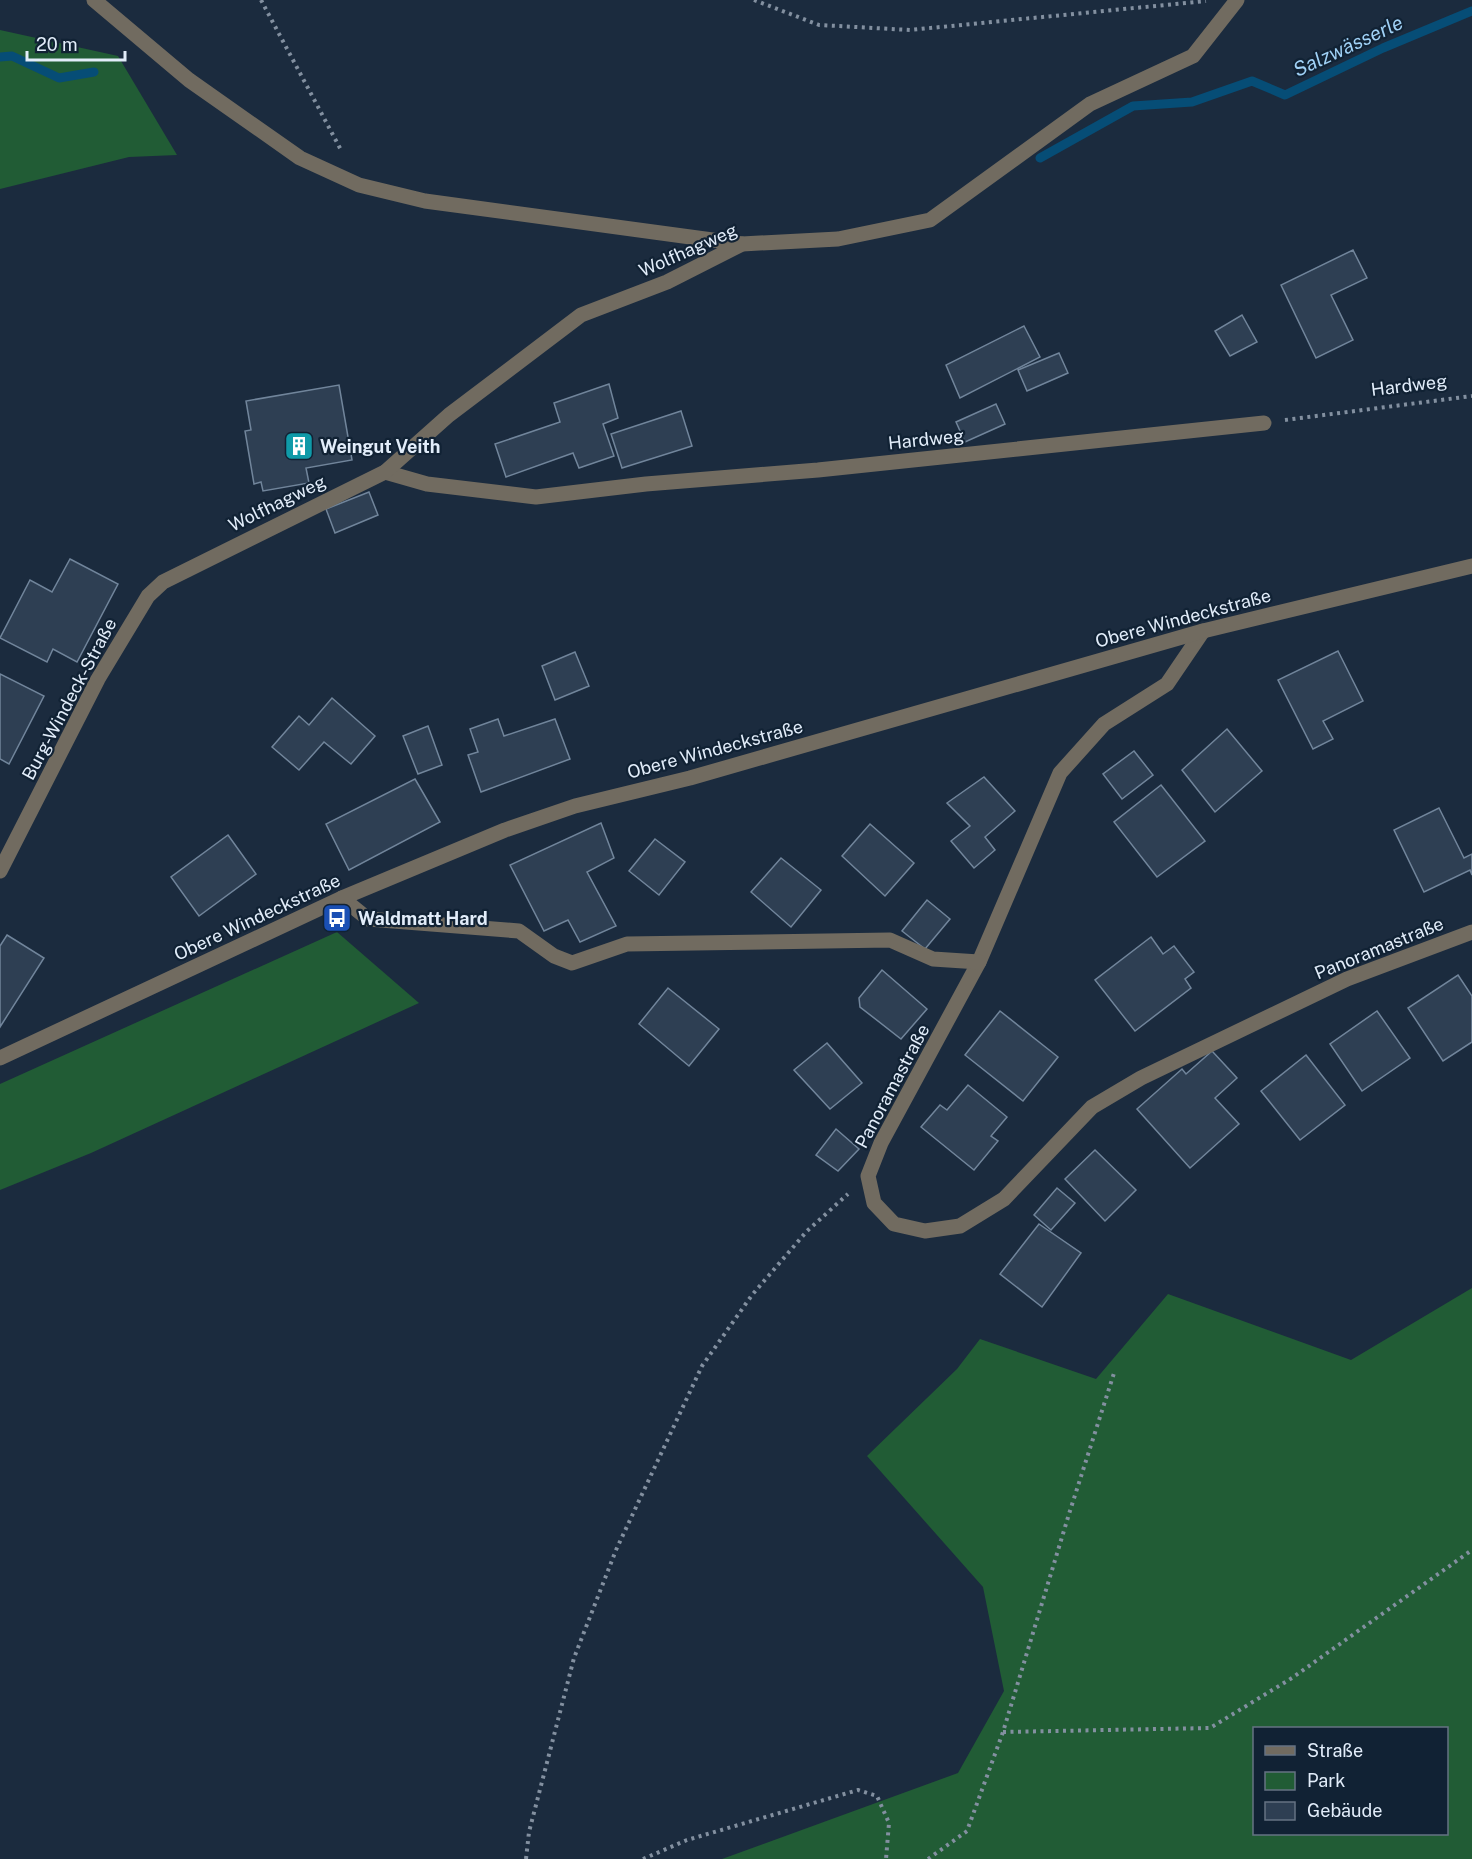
<svg xmlns="http://www.w3.org/2000/svg" width="1472" height="1859" viewBox="0 0 1472 1859" font-family="'Public Sans',sans-serif">
<style>
.green{fill:#215c35;fill-rule:evenodd}
.lines{fill:none;stroke-linecap:round;stroke-linejoin:round}
.stream{stroke:#064d76;stroke-width:9}
.building{fill:#2e3f53;stroke:#71859b;stroke-width:1.5}
.path{stroke:#8390a0;stroke-width:4;stroke-dasharray:3 4.5;stroke-linecap:butt}
.minor{stroke:#716b60;stroke-width:15}
.labels{text-anchor:middle;dominant-baseline:central;stroke-width:4.5;stroke-linejoin:round;paint-order:stroke}
.street-label{font-size:18px;fill:#e2edfa;stroke:#112234}
.poi-label{font-size:18px;font-weight:bold;fill:#e2edfa;stroke:#112234;text-anchor:start}
.water-label{font-size:20px;font-style:italic;fill:#a0d1f6;stroke:#112234}
</style>
<rect width="100%" height="100%" fill="#1b2b3e"/>
<g class="green">
<polygon points="0,30 118,56 177,155 129,157 0,189"/>
<polygon points="337,932 419,1003 91,1153 0,1190 0,1084"/>
<path d="M1472,1288V1859H722L958,1773L1004,1691L983,1587L867,1456L957,1369L980,1339L1096,1379L1168,1294L1351,1360ZM1254,1728H1446V1834H1254Z"/>
</g>
<g class="lines">
<g class="stream">
<polyline points="0,57 12,56 59,78 94,72"/>
<polyline points="1040,158 1133,106 1192,102 1252,81 1285,95 1383,48 1472,11"/>
</g>
</g>
<g class="building">
<polygon points="1353,250 1367,278 1331,295 1353,340 1316,358 1281,285"/>
<polygon points="1242,315 1257,342 1230,356 1215,331"/>
<polygon points="1024,326 1040,357 960,398 946,365"/>
<polygon points="1059,353 1068,373 1027,391 1018,370"/>
<polygon points="609,384 618,418 603,424 614,456 579,468 573,453 506,477 495,444 560,422 554,403"/>
<polygon points="339,385 352,460 306,468 309,483 263,491 261,482 254,484 245,431 251,430 246,401"/>
<polygon points="996,404 1005,424 965,442 956,422"/>
<polygon points="681,411 692,446 622,468 611,434"/>
<polygon points="369,492 378,515 335,533 326,509"/>
<polygon points="70,559 118,584 77,662 53,649 47,662 0,638 30,580 52,592"/>
<polygon points="1338,651 1363,701 1323,721 1333,739 1313,749 1278,680"/>
<polygon points="575,652 589,686 555,700 542,666"/>
<polygon points="0,674 44,696 9,764 0,759"/>
<polygon points="332,698 375,736 351,764 324,742 299,770 272,747 299,716 309,725"/>
<polygon points="498,719 504,736 555,719 570,759 481,792 468,755 478,752 470,729"/>
<polygon points="428,726 442,765 418,774 403,736"/>
<polygon points="1227,729 1262,771 1215,812 1182,770"/>
<polygon points="1134,751 1153,775 1122,799 1103,774"/>
<polygon points="984,777 1015,811 985,837 995,850 974,868 951,841 970,826 947,803"/>
<polygon points="415,779 440,822 349,870 326,824"/>
<polygon points="1161,785 1205,841 1157,877 1114,822"/>
<polygon points="1439,808 1464,858 1472,854 1472,875 1470,870 1424,892 1394,830"/>
<polygon points="601,823 614,858 587,872 616,926 580,942 568,920 544,931 510,865"/>
<polygon points="870,824 914,863 885,896 842,856"/>
<polygon points="228,835 256,874 199,916 171,877"/>
<polygon points="655,839 685,862 659,895 629,871"/>
<polygon points="781,858 821,890 791,927 751,892"/>
<polygon points="927,900 950,919 925,949 902,931"/>
<polygon points="7,935 44,958 0,1027 0,946"/>
<polygon points="1151,937 1163,954 1174,946 1194,972 1185,979 1191,988 1135,1031 1095,980"/>
<polygon points="882,970 927,1009 901,1039 860,1007 859,998"/>
<polygon points="1458,975 1472,996 1472,1042 1443,1061 1408,1008"/>
<polygon points="668,988 719,1029 689,1066 639,1024"/>
<polygon points="1000,1011 1058,1057 1023,1101 965,1055"/>
<polygon points="1377,1011 1410,1058 1362,1091 1330,1044"/>
<polygon points="827,1043 862,1083 830,1109 794,1070"/>
<polygon points="1212,1051 1237,1078 1215,1098 1239,1124 1190,1168 1137,1109 1182,1069 1186,1074"/>
<polygon points="1306,1055 1345,1105 1300,1140 1261,1091"/>
<polygon points="968,1085 1007,1117 991,1136 998,1141 974,1170 921,1127 940,1105 947,1110"/>
<polygon points="836,1129 859,1149 838,1171 816,1155"/>
<polygon points="1095,1150 1136,1190 1105,1221 1065,1179"/>
<polygon points="1057,1188 1075,1203 1051,1230 1034,1215"/>
<polygon points="1039,1224 1081,1253 1042,1307 1000,1274"/>
</g>
<g class="lines">
<g class="path">
<polyline points="261,0 341,150"/>
<polyline points="754,0 819,25 910,30 1206,1"/>
<polyline points="1285,420 1472,396"/>
<polyline points="1003,1732 1210,1728 1292,1678 1472,1550"/>
<polyline points="526,1859 529,1832 574,1658 616,1550 702,1366 752,1295 807,1231 848,1194"/>
<polyline points="643,1859 687,1840 858,1790 877,1796 889,1823 886,1859"/>
<polyline points="928,1859 967,1831 1003,1732 1069,1514 1115,1370"/>
</g>
<g class="minor">
<polyline points="94,0 189,80 300,158 359,185 425,201 742,244"/>
<polyline points="385,472 427,484 536,497 646,484 818,470 1264,423"/>
<polyline points="1203,631 1167,684 1104,724 1060,773 979,962 881,1143 868,1176 874,1203 894,1224 925,1231 960,1226 1004,1199 1092,1107 1141,1078 1347,979 1472,932"/>
<polyline points="0,871 98,679 148,596 163,582 385,472 449,415 581,315 667,282 742,244 838,239 930,220 1090,104 1193,56 1237,0"/>
<polyline points="342,898 368,919 519,931 554,956 572,963 627,944 890,940 933,959 979,962"/>
<polyline points="0,1058 342,898 505,830 575,806 690,778 1203,631 1472,566"/>
</g>
</g>
<defs>
<g id="building-square" transform="scale(1.5)"><rect x="-9" y="-9" width="18" height="18" rx="4" fill="#0f9aa8" stroke="#112234"/><path d="M-4-6H4V6H1V3H-1V6H-4ZM-2.5-4.3h1.7v1.8h-1.7ZM.8-4.3h1.7v1.8H.8ZM-2.5-1h1.7V.8h-1.7ZM.8-1h1.7V.8H.8Z" fill="#fff"/></g>
<g id="bus-square" transform="scale(1.5)"><rect x="-9" y="-9" width="18" height="18" rx="4" fill="#1a4fb4" stroke="#112234"/><path d="M-5-6H5V4H4V6H2V4H-2V6H-4V4H-5ZM-3.5-4V0h7V-4ZM-3.5 1.2v1.5H-2V1.2ZM2 1.2v1.5H3.5V1.2Z" fill="#fff"/></g>
</defs>
<g fill-rule="evenodd">
<use href="#building-square" x="299" y="446"/>
<use href="#bus-square" x="337" y="918"/>
</g>
<g class="labels">
<g class="street-label">
<text transform="translate(688 250) rotate(-24)">Wolfhagweg</text>
<text transform="translate(1409 385) rotate(-7)">Hardweg</text>
<text transform="translate(926 439) rotate(-6)">Hardweg</text>
<text transform="translate(277 503) rotate(-26)">Wolfhagweg</text>
<text transform="translate(1183 618) rotate(-15)">Obere Windeckstraße</text>
<text transform="translate(69 699) rotate(-62)">Burg-Windeck-Straße</text>
<text transform="translate(715 749) rotate(-15)">Obere Windeckstraße</text>
<text transform="translate(257 917) rotate(-25)">Obere Windeckstraße</text>
<text transform="translate(1379 948) rotate(-22)">Panoramastraße</text>
<text transform="translate(892 1086) rotate(-62)">Panoramastraße</text>
</g>
<g class="poi-label">
<text x="320" y="446">Weingut Veith</text>
<text x="358" y="918">Waldmatt Hard</text>
</g>
<g class="water-label">
<text transform="translate(1348 46) rotate(-25)">Salzwässerle</text>
</g>
</g>
<rect x="1253" y="1727" width="195" height="108" fill="#112234" stroke="#657383" stroke-width="1.5"/>
<rect x="1265" y="1746" width="30" height="9" fill="#716b60" stroke="#657383" stroke-width="1.5"/>
<text x="1307" y="1757" font-size="18" fill="#e2edfa">Straße</text>
<rect x="1265" y="1772" width="30" height="18" fill="#215c35" stroke="#657383" stroke-width="1.5"/>
<text x="1307" y="1787" font-size="18" fill="#e2edfa">Park</text>
<rect x="1265" y="1802" width="30" height="18" fill="#2e3f53" stroke="#657383" stroke-width="1.5"/>
<text x="1307" y="1817" font-size="18" fill="#e2edfa">Gebäude</text>
<path d="M27 51v9h98v-9" fill="none" stroke="#e2edfa" stroke-width="3"/>
<text x="36" y="51" font-size="18" fill="#e2edfa" stroke="#112234" stroke-width="4.5" paint-order="stroke">20 m</text>
</svg>
